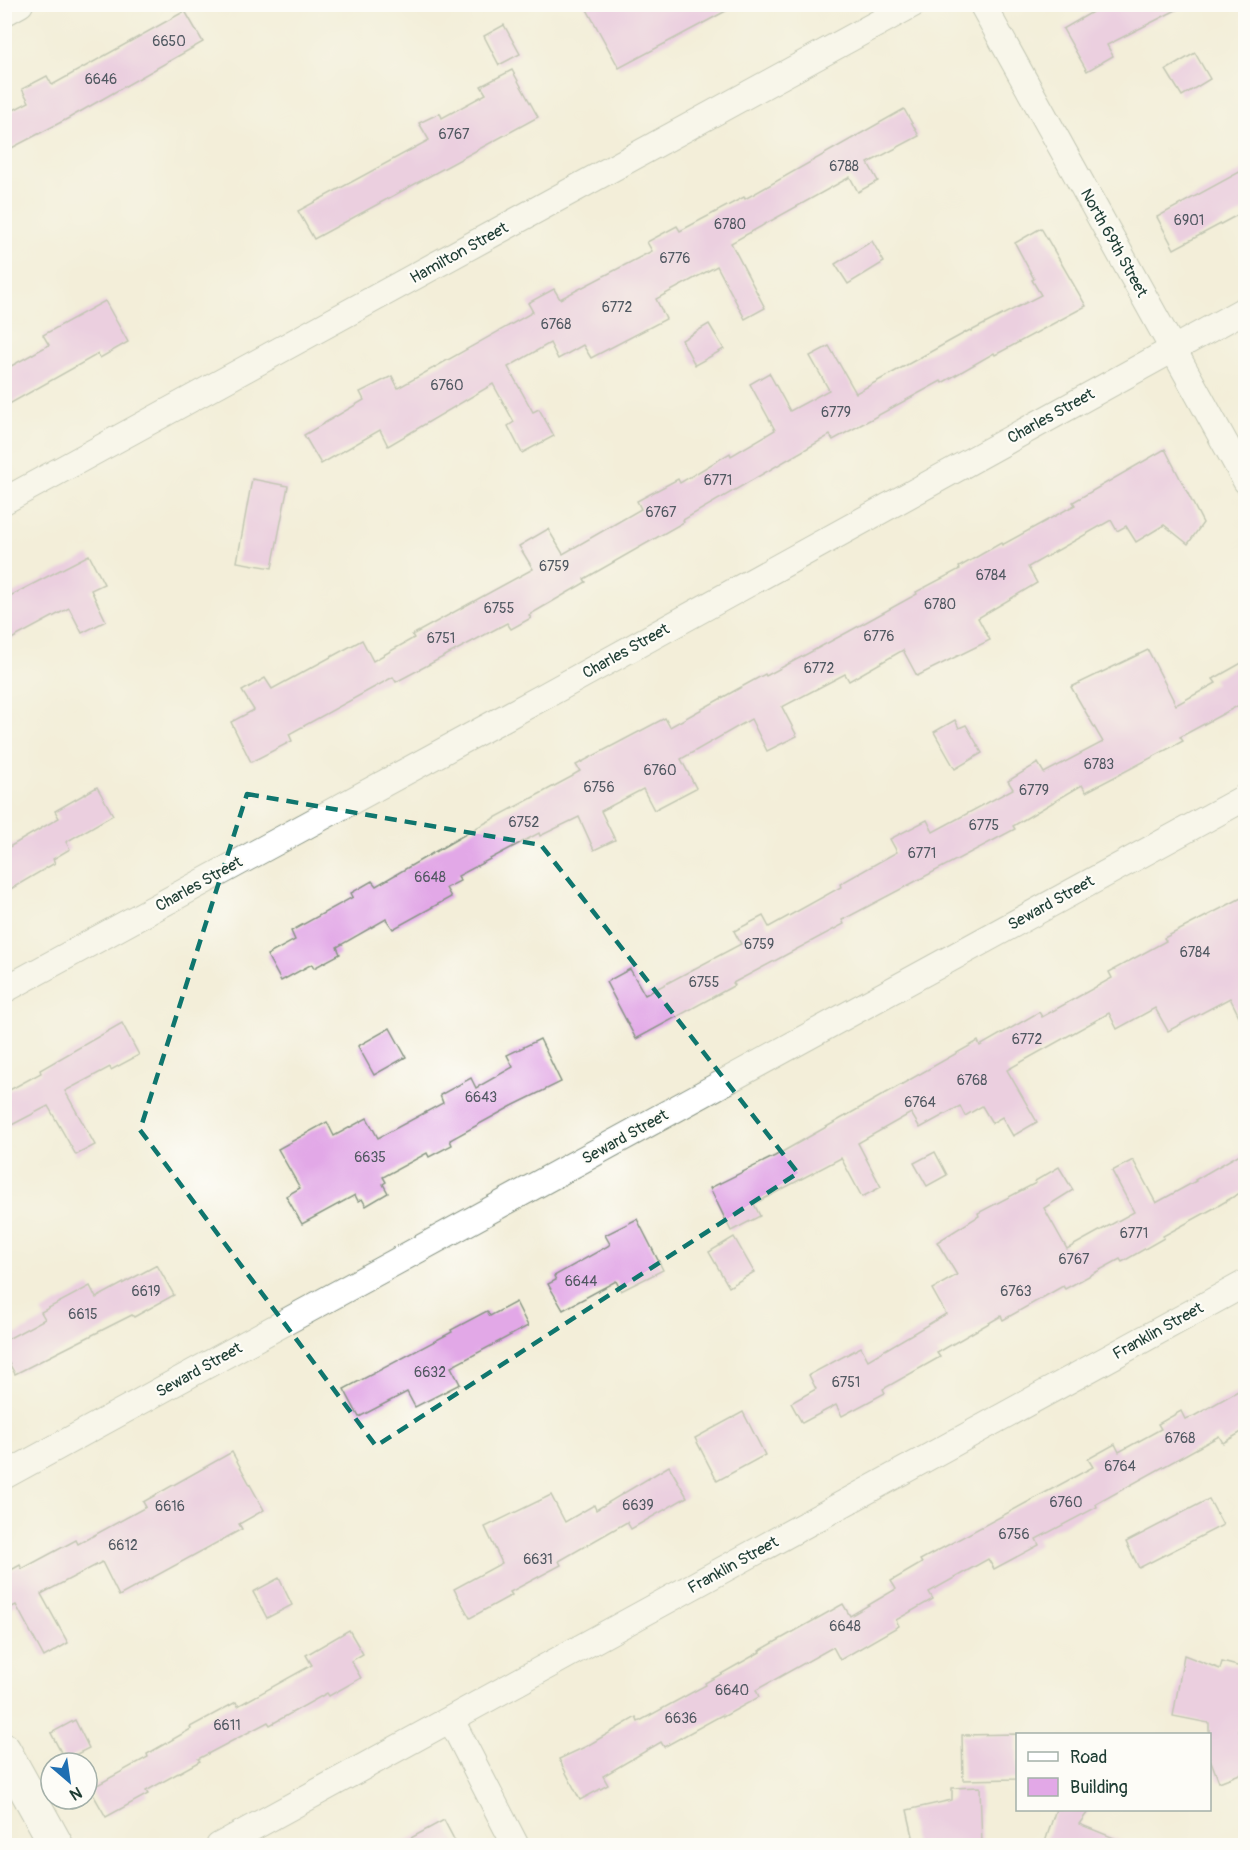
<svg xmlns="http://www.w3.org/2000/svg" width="1250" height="1850" viewBox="0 0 1250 1850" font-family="Pangolin,sans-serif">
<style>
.building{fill:#e2a8e7}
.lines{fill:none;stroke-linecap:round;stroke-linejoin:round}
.minor-casing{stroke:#899686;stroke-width:28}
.tertiary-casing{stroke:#899686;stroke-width:35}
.minor{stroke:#fff;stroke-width:26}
.tertiary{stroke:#fff;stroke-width:33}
.marked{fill:none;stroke:#0f766e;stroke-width:4.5;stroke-dasharray:12 8;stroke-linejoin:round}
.labels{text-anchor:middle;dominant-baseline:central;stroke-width:4.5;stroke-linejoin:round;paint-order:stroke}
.number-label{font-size:14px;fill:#505861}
.street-label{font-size:16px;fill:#1f3d34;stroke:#fdfcf7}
</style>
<rect width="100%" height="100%" fill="#fdfcf7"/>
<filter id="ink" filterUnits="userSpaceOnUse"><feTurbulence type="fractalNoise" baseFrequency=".0167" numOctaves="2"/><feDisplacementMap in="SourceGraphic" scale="12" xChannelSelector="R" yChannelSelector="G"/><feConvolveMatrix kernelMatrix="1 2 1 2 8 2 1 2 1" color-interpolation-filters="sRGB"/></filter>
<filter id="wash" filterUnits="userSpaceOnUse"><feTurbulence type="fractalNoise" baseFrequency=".008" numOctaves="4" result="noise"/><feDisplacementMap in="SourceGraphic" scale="24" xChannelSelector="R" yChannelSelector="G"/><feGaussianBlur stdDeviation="1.35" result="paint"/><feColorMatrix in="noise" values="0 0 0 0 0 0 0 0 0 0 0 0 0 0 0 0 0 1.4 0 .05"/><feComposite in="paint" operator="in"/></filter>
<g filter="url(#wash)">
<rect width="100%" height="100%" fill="#f3eed9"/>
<g id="blocks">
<g class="building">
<polygon points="584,4 739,4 619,68"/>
<polygon points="1106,4 1188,4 1107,45 1113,56 1087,71 1063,29"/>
<polygon points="185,11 203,42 69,118 4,152 4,115 29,102 22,89 47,76 52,85"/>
<polygon points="504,25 520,54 499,65 484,36"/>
<polygon points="1195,53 1210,79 1182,96 1166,70"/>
<polygon points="512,70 538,117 314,239 298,211 429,140 419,123 440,113 442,118 486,94 481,86"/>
<polygon points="904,109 919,136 868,163 878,181 858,192 850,177 731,243 765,308 745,319 717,266 656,299 666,319 591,358 583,345 558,359 550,343 508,367 533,412 539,409 554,436 522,453 508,426 514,422 493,384 388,446 380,430 321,464 304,435 364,400 360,392 392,376 398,388 533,312 528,303 554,289 560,299 652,251 647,242 677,226 680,231 744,197 745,199"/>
<polygon points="1245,169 1245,211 1174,249 1157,217"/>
<polygon points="1041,228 1086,306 995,355 994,353 942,383 941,381 833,440 830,435 683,520 684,522 584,579 586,582 529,615 531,618 511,629 507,623 396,682 393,677 289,734 292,741 251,762 231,722 254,710 242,691 265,678 272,689 362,640 373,661 414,638 412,635 533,569 519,546 548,529 563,554 641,509 637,501 678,479 680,483 730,453 731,456 775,430 750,384 769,373 790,411 829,390 810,356 829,346 856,393 970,330 971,331 1041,295 1032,280 1034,279 1015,243"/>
<polygon points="872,241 884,262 848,284 835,264"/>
<polygon points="105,301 128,342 100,358 98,354 4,407 4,370 49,345 43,335"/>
<polygon points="709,324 724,349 695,365 682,340"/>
<polygon points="1165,449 1203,523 1188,544 1164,525 1136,542 1126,526 1117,531 1111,520 1028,567 1037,583 978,618 990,640 917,676 903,650 849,681 845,674 782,707 797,736 767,751 751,719 681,759 696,788 654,810 643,789 601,811 615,840 594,850 579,817 540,836 539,833 458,876 460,881 446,888 451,897 393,929 386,919 337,947 340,954 314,968 312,964 281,981 267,955 295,940 291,931 353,897 351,893 372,881 376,886 476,828 573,776 573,775 580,771 576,765 665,718 670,727 736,690 765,674 766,676 848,632 917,594 916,592 960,569 959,567 1001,543 1002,545 1075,505 1073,502"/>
<polygon points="252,479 288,486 272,568 237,562"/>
<polygon points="89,555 104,584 91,590 106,621 82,633 69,608 4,643 4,599"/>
<polygon points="1148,650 1176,705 1216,683 1213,679 1245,661 1245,702 1180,737 1183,741 1086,792 1082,785 1013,826 1015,829 842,920 844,924 733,983 735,985 636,1039 606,982 630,969 645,995 741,944 734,931 763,916 769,927 841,887 840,884 897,852 890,839 927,820 933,832 1013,789 1008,781 1038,763 1044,773 1103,742 1071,687"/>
<polygon points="955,720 959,728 966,725 982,753 955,769 934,732"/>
<polygon points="97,787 113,815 66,842 70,849 53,859 55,863 4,893 4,850 59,818 55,811"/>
<polygon points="1245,896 1245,1028 1230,998 1168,1031 1155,1008 1117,1029 1109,1013 1007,1070 1037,1122 1013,1136 1002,1117 992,1123 982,1106 965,1116 960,1106 920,1128 911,1113 858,1143 881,1187 862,1197 841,1158 754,1204 760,1216 731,1231 710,1188 775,1156 978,1041 980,1046 1039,1012 1042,1017 1112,978 1109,972 1166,941 1164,938"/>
<polygon points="122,1023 139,1055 111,1070 110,1067 65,1091 95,1145 76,1155 48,1106 4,1129 4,1093 41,1073 40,1070"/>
<polygon points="390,1028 406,1057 374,1075 358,1046"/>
<polygon points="540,1039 561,1082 512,1106 450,1140 452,1145 429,1157 427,1153 383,1177 386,1182 383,1184 388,1193 366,1206 362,1199 358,1201 355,1195 302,1224 286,1196 300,1188 278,1149 327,1122 334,1136 367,1118 378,1138 443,1103 440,1095 471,1078 476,1088 513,1067 507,1055"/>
<polygon points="1245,1151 1245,1190 1216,1207 1163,1236 1164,1238 1122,1262 1120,1259 1065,1289 1063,1286 1003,1320 1001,1316 937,1353 940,1357 883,1389 885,1393 842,1416 836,1405 802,1423 791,1403 816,1389 809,1375 861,1347 868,1360 946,1314 932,1289 957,1275 937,1242 979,1216 978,1213 1036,1183 1035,1181 1059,1167 1073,1190 1044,1208 1067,1249 1134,1212 1112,1171 1133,1160 1156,1203 1196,1181 1195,1180"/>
<polygon points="935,1152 947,1175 927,1186 914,1163"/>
<polygon points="637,1219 663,1270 621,1291 616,1281 563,1310 548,1284 556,1280 554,1276 608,1246 610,1244 605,1235"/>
<polygon points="734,1237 754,1272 729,1287 709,1252"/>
<polygon points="157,1265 174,1295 134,1317 132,1315 15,1374 4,1354 4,1341 45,1319 41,1312 90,1286 96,1298"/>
<polygon points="516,1302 528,1326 451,1367 460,1384 415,1407 407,1392 359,1417 344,1389 452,1332 451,1330 487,1311 490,1316"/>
<polygon points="1245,1387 1245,1430 1223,1443 1219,1436 1096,1504 1097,1507 1036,1539 1039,1545 994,1569 988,1559 929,1592 933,1599 896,1620 899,1626 840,1660 833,1647 756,1690 759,1697 723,1717 722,1715 664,1747 661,1742 603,1776 608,1785 580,1800 559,1759 587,1746 636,1717 638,1722 706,1685 705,1683 760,1652 759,1651 843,1604 850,1616 896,1589 891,1581 922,1563 920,1560 1093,1467 1088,1459 1115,1444 1119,1452 1161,1429 1158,1424 1181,1411 1185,1419 1194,1416"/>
<polygon points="743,1412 765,1455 717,1481 695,1438"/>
<polygon points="232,1452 264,1510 239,1524 242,1529 119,1596 102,1562 41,1594 68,1643 44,1657 16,1605 4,1611 4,1574 20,1565 22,1569 76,1540 78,1544 146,1507 143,1502"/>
<polygon points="669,1466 687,1497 631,1529 627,1522 559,1561 561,1565 510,1592 512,1595 470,1618 454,1589 502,1563 485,1527 551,1495 565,1522 594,1505 596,1510"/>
<polygon points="1209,1499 1223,1525 1139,1568 1126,1542"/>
<polygon points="279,1578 292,1605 267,1618 253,1592"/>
<polygon points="349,1630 363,1654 351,1661 361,1678 329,1696 327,1693 270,1725 268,1722 198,1759 200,1761 146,1791 148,1794 106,1817 90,1789 148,1757 147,1754 191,1729 190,1727 236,1702 238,1706 312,1665 306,1655"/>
<polygon points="1184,1655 1220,1669 1222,1662 1245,1668 1245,1710 1239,1731 1245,1747 1245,1772 1219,1782 1209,1756 1209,1723 1173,1716"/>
<polygon points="75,1720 89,1748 65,1760 51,1733"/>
<polygon points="1017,1734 1017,1779 963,1780 962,1735"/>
<polygon points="980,1787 982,1845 915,1845 907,1810 952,1800 952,1788"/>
<polygon points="1056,1809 1090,1809 1079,1824 1129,1844 1128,1845 1044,1845"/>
<polygon points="444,1820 457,1845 398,1845"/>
</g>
</g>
</g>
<g filter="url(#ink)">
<use href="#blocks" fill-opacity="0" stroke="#899686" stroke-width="1.5"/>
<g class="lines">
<g class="minor-casing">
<g id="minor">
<polyline points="982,4 1246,481"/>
<polyline points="4,13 20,4"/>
<polyline points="4,501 913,4"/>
<polyline points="4,990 541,698 1246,309"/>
<polyline points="4,1476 1246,797"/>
<polyline points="451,1720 516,1846"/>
<polyline points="219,1846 1246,1283"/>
</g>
</g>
<g class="tertiary-casing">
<polyline id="tertiary" points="4,1750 57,1846"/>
</g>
<use href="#minor" class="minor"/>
<use href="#tertiary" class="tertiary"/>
</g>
</g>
<path d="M0 0H1250V1850H0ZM247,794L541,845L798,1173L376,1446L140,1130Z" fill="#f3eed9" fill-opacity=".55" fill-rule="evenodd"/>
<path class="marked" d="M247,794L541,845L798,1173L376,1446L140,1130Z"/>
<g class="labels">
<g class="number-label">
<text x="169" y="41">6650</text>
<text x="101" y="79">6646</text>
<text x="454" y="134">6767</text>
<text x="844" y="166">6788</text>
<text x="1189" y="220">6901</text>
<text x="730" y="224">6780</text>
<text x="675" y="258">6776</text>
<text x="617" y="307">6772</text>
<text x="556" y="324">6768</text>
<text x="447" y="385">6760</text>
<text x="836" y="412">6779</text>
<text x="718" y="480">6771</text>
<text x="661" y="512">6767</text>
<text x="554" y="566">6759</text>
<text x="991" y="575">6784</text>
<text x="940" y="604">6780</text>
<text x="499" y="608">6755</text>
<text x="879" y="636">6776</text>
<text x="441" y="638">6751</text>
<text x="819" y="668">6772</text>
<text x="1099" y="764">6783</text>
<text x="660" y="770">6760</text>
<text x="599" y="787">6756</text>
<text x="1034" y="790">6779</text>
<text x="524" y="822">6752</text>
<text x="984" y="825">6775</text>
<text x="922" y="853">6771</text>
<text x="430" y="877">6648</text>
<text x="759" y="944">6759</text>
<text x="1195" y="952">6784</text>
<text x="704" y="982">6755</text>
<text x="1027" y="1039">6772</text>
<text x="972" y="1080">6768</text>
<text x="481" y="1097">6643</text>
<text x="920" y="1102">6764</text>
<text x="370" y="1157">6635</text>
<text x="1134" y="1233">6771</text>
<text x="1074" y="1259">6767</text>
<text x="581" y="1281">6644</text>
<text x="146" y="1291">6619</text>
<text x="1016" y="1291">6763</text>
<text x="83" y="1314">6615</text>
<text x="430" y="1372">6632</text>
<text x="846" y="1382">6751</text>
<text x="1180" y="1438">6768</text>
<text x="1120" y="1466">6764</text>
<text x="1066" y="1502">6760</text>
<text x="638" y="1505">6639</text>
<text x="170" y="1506">6616</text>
<text x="1014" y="1534">6756</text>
<text x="123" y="1545">6612</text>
<text x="538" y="1559">6631</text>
<text x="845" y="1626">6648</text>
<text x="732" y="1690">6640</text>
<text x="681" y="1718">6636</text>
<text x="227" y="1725">6611</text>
</g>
<g class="street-label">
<text transform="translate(1114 243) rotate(61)">North 69th Street</text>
<text transform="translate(459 253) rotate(-29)">Hamilton Street</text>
<text transform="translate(1051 416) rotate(-29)">Charles Street</text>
<text transform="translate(626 651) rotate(-29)">Charles Street</text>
<text transform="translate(199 884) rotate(-29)">Charles Street</text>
<text transform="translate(1051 903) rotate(-29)">Seward Street</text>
<text transform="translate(625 1137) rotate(-29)">Seward Street</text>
<text transform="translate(1158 1331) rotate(-29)">Franklin Street</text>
<text transform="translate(199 1370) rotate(-29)">Seward Street</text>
<text transform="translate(733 1565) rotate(-29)">Franklin Street</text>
</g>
</g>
<rect width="1250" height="1850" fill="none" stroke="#fdfcf7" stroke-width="24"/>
<rect x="1016" y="1733" width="195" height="78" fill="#fdfcf7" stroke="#a4b0a9" stroke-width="1.5"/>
<rect x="1028" y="1752" width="30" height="9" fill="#ffffff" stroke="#a4b0a9" stroke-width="1.5"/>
<text x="1070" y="1763" font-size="18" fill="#1f3d34">Road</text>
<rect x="1028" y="1778" width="30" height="18" fill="#e2a8e7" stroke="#a4b0a9" stroke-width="1.5"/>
<text x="1070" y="1793" font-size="18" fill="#1f3d34">Building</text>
<g transform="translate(69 1781) rotate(151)"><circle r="28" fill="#fdfcf7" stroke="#a4b0a9" stroke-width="1.5"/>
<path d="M0-4.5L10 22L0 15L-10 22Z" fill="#1f6fb2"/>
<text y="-9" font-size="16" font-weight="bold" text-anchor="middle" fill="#1f3d34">N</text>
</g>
</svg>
